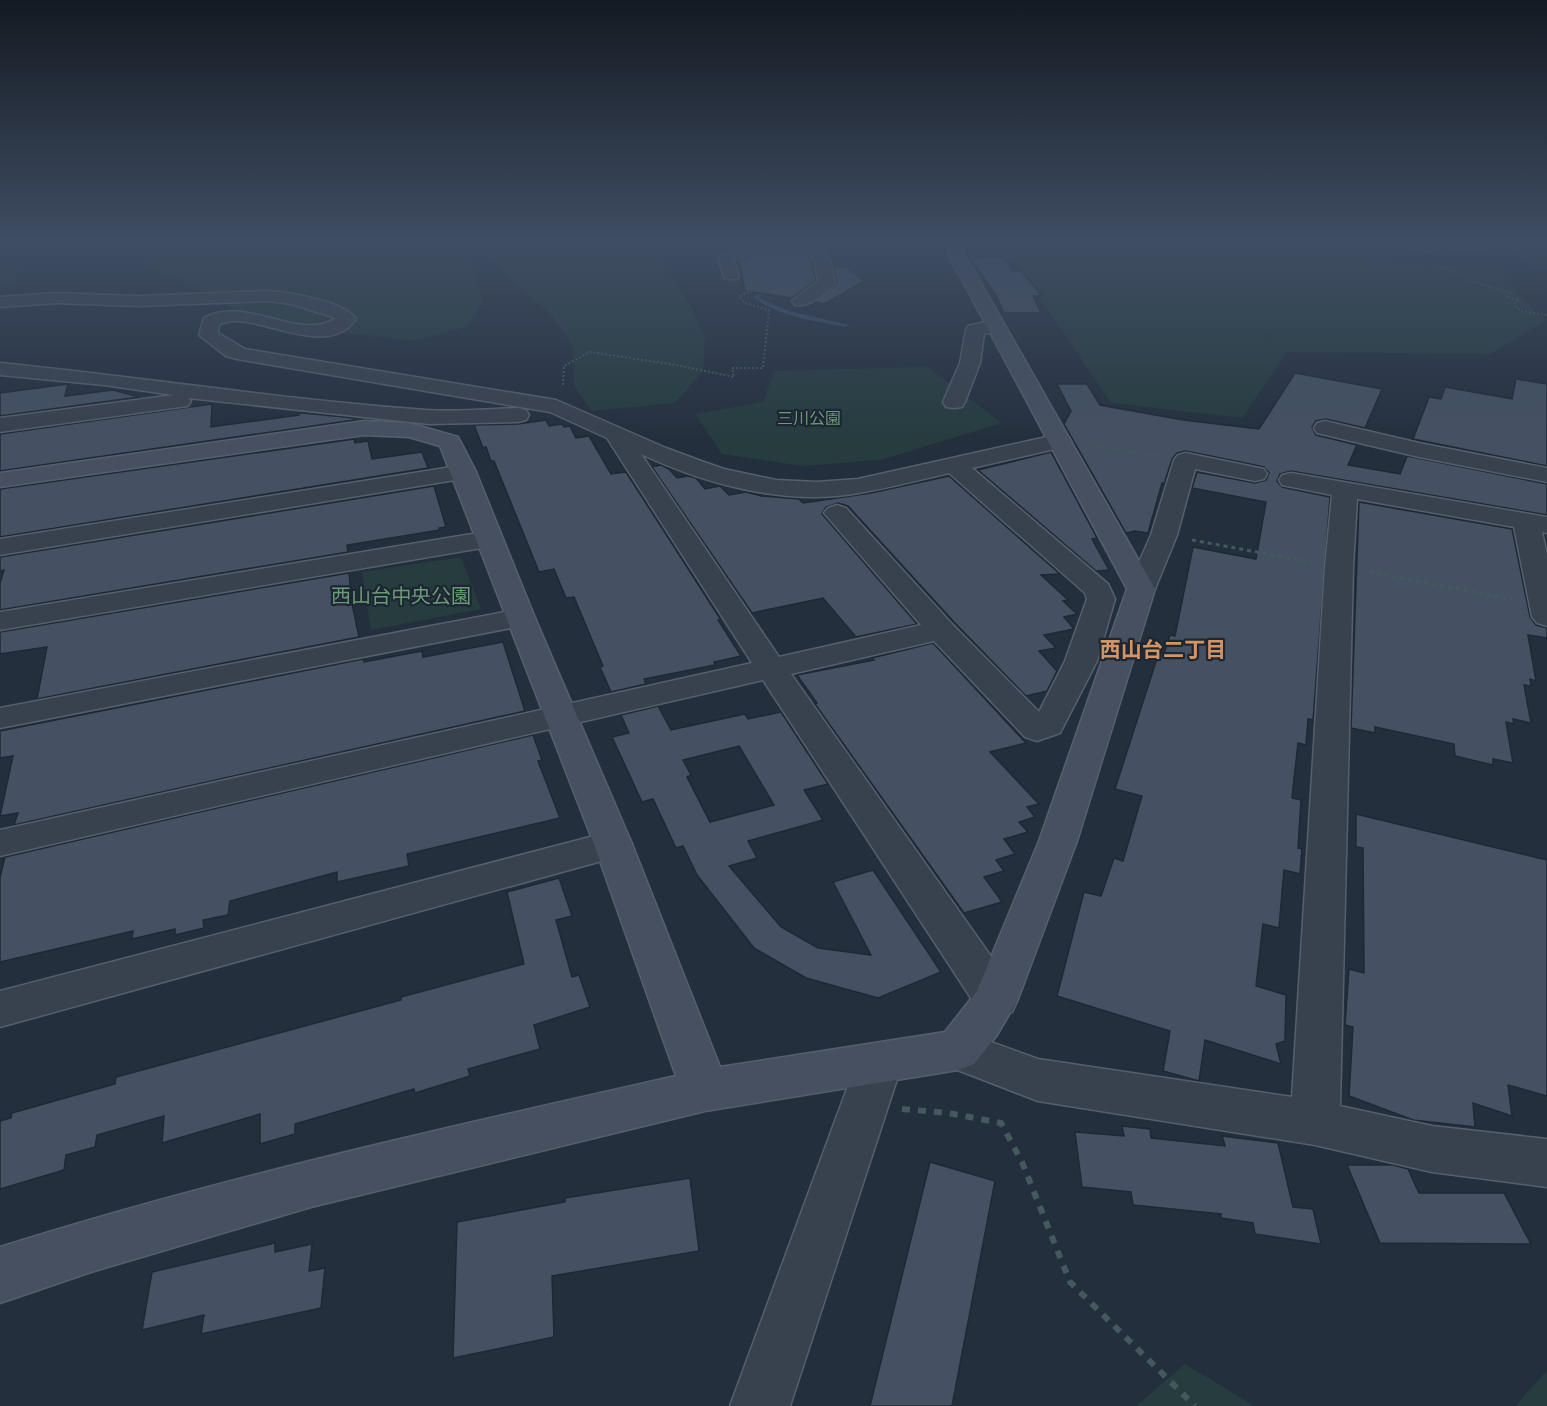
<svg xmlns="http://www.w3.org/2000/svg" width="1547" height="1406" viewBox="0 0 1547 1406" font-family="'Archivo Narrow','Noto Sans JP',sans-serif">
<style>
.green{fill:#263c3f}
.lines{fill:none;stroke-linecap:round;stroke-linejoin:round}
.stream{fill:#394c67;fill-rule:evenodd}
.building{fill:#455162;stroke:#1f2835;stroke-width:1.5;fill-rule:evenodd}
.street-casing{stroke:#565f6c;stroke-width:3}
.secondary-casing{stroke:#565f6c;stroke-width:3}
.path-far2{stroke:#44595c;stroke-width:2;stroke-dasharray:2 2;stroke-linecap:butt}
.path-far1{stroke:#44595c;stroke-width:3;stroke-dasharray:4 4;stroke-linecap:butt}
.path{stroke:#44595c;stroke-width:6;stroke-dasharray:8 8;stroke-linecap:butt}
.street{fill:#38414e;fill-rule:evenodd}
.secondary{fill:#465061;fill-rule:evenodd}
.labels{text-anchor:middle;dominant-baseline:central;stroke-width:4.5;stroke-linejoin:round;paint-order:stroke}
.far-park-label{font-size:16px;fill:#6b9a76;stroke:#1d2633}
.park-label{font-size:20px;fill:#6b9a76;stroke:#1d2633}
.neighbourhood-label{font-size:21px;font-weight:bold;fill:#d59563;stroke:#1d2633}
</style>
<rect width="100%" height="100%" fill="#242f3e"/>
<g class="green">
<polygon points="179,242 457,242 470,255 483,303 467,327 413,341 285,326 229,307 192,285 145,266"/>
<polygon points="483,242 622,242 627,251 660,260 691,306 705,337 703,371 675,403 592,411 574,386 573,345 551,315 511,280 485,251"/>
<polygon points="1095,242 1265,242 1292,251 1383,263 1500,268 1520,297 1545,321 1490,354 1287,352 1242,418 1111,403 1006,248"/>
<polygon points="1504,242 1547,242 1547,263"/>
<polygon points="0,264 18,268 16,282 0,289"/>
<polygon points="927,367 1002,423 880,460 802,466 722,454 695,414 763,402 774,371"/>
<polygon points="461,557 481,609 371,630 362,572"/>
<polygon points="1185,1364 1255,1406 1136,1406"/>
<polygon points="1547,1370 1547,1406 1515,1406"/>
</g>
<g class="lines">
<g class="stream">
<polygon points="753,242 761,242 774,245 772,246"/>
<path d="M771,287L773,289L758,297L767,302L789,311L849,325L846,327C815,321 779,317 753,297Z"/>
</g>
</g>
<g class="building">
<polygon points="758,243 803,243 812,262 816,280 792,298 745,291 739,261 757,251 760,246"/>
<polygon points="1003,257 1013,271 1022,271 1042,296 1033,296 1041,313 1004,313 996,295 970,258"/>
<polygon points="834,267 846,267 864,281 825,304 815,302 837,284"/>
<polygon points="1295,373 1382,389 1365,428 1326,419 1316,421 1312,427 1316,435 1357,445 1348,465 1400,474 1407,456 1547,484 1547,515 1291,471 1280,474 1277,481 1282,487 1330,497 1313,720 1308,719 1306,745 1298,743 1292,798 1301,800 1298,848 1302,849 1300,874 1284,870 1279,928 1263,924 1256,986 1286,995 1285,1041 1276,1044 1281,1064 1205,1040 1199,1081 1163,1071 1170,1031 1057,996 1084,892 1101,896 1114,858 1123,861 1142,796 1115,789 1159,652 1164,654 1170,635 1175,636 1193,547 1256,559 1266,502 1192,488 1197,472 1255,483 1266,480 1269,473 1264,467 1186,451 1177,453 1172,459 1164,484 1162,483 1148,533 1135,531 1126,533 1064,424 1071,411 1057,384 1087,384 1100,405 1183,420 1259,429"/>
<polygon points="1516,379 1547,384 1547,466 1413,439 1429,397 1441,399 1445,387 1512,399"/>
<polygon points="68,384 65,396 113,390 139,397 0,416 0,393"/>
<polygon points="212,404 211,427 299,415 299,413 303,413 354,418 354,420 0,471 0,434"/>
<polygon points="546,420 549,426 562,424 564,427 570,426 576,438 589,436 611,474 626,472 721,620 718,620 741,656 714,662 715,665 644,679 646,684 611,692 600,667 603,666 574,597 566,598 554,569 539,572 494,461 491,461 486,447 483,448 474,425 518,424"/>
<polygon points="354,439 355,443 368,441 372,459 422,452 428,468 0,537 0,489"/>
<polygon points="1051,452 1097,538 1092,539 1109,570 1096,571 978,470"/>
<polygon points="661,465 669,469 677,478 688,476 696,478 705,489 720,486 729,495 746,492 762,496 799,499 803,503 871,493 949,476 1060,574 1041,575 1068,600 1063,601 1077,614 1064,617 1074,629 1044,635 1056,648 1039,651 1057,671 1047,691 1026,696 954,622 848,506 838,503 826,507 822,514 917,624 856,637 823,598 752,613 652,467"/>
<polygon points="434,486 446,527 439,528 440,530 347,545 348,552 0,610 0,583 4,570 0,571 0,557"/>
<polygon points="1359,502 1512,529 1530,617 1536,625 1547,628 1547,638 1528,635 1536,681 1530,679 1531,686 1524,685 1531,723 1513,719 1514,724 1506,722 1513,763 1493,759 1493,765 1455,756 1454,744 1375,727 1375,733 1351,728"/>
<polygon points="349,573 352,604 359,637 37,699 47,647 0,654 0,632"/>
<polygon points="503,642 525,711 14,825 18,813 0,816 13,756 0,758 0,731 363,659 364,662 422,651 423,657"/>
<polygon points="933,643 1026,743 990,752 1039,804 1027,807 1035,817 1019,822 1028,832 1004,839 1015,854 996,860 1004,871 984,877 1002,902 964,913 815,704 817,703 797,675 874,660 872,658"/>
<path d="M658,706L671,730L745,714L748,719L781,712L828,784L804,790L823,820L748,841L757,858L729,866L781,927L818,948L871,955L833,882L873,870L941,972L878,998L806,978L754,948L697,875L683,846L676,848L653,799L642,802L612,737L629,733L621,715ZM739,746L774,805L710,822L687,777L691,775L683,760Z"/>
<polygon points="533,735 542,760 538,761 560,818 407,854 409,866 337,882 337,872 230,901 228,915 203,920 204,928 175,935 175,929 132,939 133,931 0,962 0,877 5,857"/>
<polygon points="1356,814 1547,860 1547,1096 1508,1085 1512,1116 1473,1103 1475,1127 1413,1120 1349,1096 1353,1027 1345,1025 1349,969 1364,973 1363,848 1356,847"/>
<polygon points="559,878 572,916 556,920 572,977 579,975 590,1007 534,1025 540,1049 468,1069 470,1076 415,1093 414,1089 295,1124 295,1134 260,1144 260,1114 162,1143 164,1116 97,1135 95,1147 66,1155 64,1170 0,1189 0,1121 11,1118 12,1113 115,1084 116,1077 401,1000 401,997 524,964 507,892"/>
<polygon points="1122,1126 1150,1129 1151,1138 1225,1146 1222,1136 1278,1143 1293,1207 1313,1209 1321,1244 1255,1234 1253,1223 1221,1218 1221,1214 1133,1205 1131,1192 1082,1187 1075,1132 1124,1136"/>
<polygon points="930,1162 995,1181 952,1406 870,1406"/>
<polygon points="1347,1165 1393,1165 1408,1169 1419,1193 1504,1193 1531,1244 1380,1243"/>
<polygon points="690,1178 699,1251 552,1276 554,1337 453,1358 457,1222 565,1202 565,1198"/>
<polygon points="275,1243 275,1252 312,1244 309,1271 325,1268 321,1308 201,1334 204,1315 142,1330 152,1272"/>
</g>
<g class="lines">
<g class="street-casing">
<g id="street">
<polygon points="752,242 758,246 755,249 734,261 739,276 737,279 725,279 718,259 720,256 745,243"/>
<path d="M805,242H820L830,261L835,283C827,293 808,308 795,305L792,301L818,281L814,261Z"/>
<polygon points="1395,242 1436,244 1439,247 1431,252 1398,245"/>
<path d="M267,291C290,293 343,300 356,319C325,364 250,306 219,325L218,333L245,349L556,400L666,448L701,461L724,469L776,480L817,482L858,479L1060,434L1068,436L1071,441L1068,446L972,468L1108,584L1115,599L1097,661L1060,733L1037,741L1025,737L934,641L791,674L1012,986L1018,999L1012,1012L996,1017L980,1012L763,680L0,856V830L752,663L607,438L550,412L237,359L226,356L199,335L204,318C246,294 300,343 336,318L291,304L267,301L137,306L56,303L0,307V297L56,293L137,296ZM641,454C707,485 786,506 859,493C889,488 919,480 949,473L1085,593L1087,599L1065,661L1039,712L952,624L846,508L837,505L828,508L824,513L921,625L779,657Z"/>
<polygon points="995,320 1002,322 1004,326 1002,330 984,334 980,363 965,402 962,407 954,408 946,407 943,402 960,363 966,330 968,326"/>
<path d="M0,363C142,377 284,400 427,410C457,412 488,409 518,408L526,410L529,415L526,420L518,422L429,424L188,398L191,401L188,406L180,407L0,432V418L174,395L104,385L0,375Z"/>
<polygon points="1325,421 1419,443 1547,468 1547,482 1419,457 1317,433 1314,428 1317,423"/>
<polygon points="1186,453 1264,469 1267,474 1264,479 1255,481 1195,469 1177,535 1155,589 1151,595 1141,598 1131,595 1127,589 1151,535 1174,460 1178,455"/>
<polygon points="464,465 473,467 476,472 473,477 0,555 0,539"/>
<polygon points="1291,473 1547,517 1547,533 1542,532 1547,555 1547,626 1537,623 1532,617 1514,527 1357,499 1353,567 1340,1106 1432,1126 1547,1139 1547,1187 1432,1172 1315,1145 1038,1101 942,1064 935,1050 942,1036 958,1030 1038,1059 1292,1097 1325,567 1332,495 1282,485 1279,480 1282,475"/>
<polygon points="490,531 499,533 503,539 499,545 0,630 0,612"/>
<polygon points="520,609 531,612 535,618 531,624 0,728 0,708"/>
<polygon points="613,831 627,834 632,844 627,854 0,1027 0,991"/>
<polygon points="879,1044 896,1050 902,1064 790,1406 730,1406 856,1064 862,1050"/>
</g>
</g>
<g class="secondary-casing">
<path id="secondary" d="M952,242H967L962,250L1155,589L1077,841L1018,999L997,1035L974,1064L958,1070L705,1111L311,1207L91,1272L0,1303V1247C222,1177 449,1127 676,1076L594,844L440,446L409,437L364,435L0,487V473L364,421L409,423L458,437L476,472L535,618L632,844L720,1067L945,1032L977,991L1039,841L1127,589L946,250Z"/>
</g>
<g class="path-far2">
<polyline points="1453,250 1480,250 1494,245 1515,248 1535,264 1547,264"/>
<polyline points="1437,266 1467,276 1470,281 1511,293 1506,296 1519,300 1514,304 1521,311 1547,315"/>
<polyline points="563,385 564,366 590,352 676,365 734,377 732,368 763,368 769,310 745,303 739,296 756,289 750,286"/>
<polyline points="1093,446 1160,456"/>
</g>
<g class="path-far1">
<polyline points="1192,540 1311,562"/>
<polyline points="1369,572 1512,599"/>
</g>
<polyline class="path" points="902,1109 948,1113 1001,1123 1022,1162 1070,1282 1195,1406"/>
<use href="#street" class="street"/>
<use href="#secondary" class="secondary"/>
</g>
<linearGradient id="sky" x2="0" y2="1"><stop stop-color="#141a22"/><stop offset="0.55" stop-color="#3f4d63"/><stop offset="1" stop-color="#3f4d63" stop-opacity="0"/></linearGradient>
<rect width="1547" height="439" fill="url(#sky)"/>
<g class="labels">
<g class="far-park-label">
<text x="809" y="418">三川公園</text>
</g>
<g class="park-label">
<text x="401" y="595">西山台中央公園</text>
</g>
<g class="neighbourhood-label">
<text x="1163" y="649">西山台二丁目</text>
</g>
</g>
</svg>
